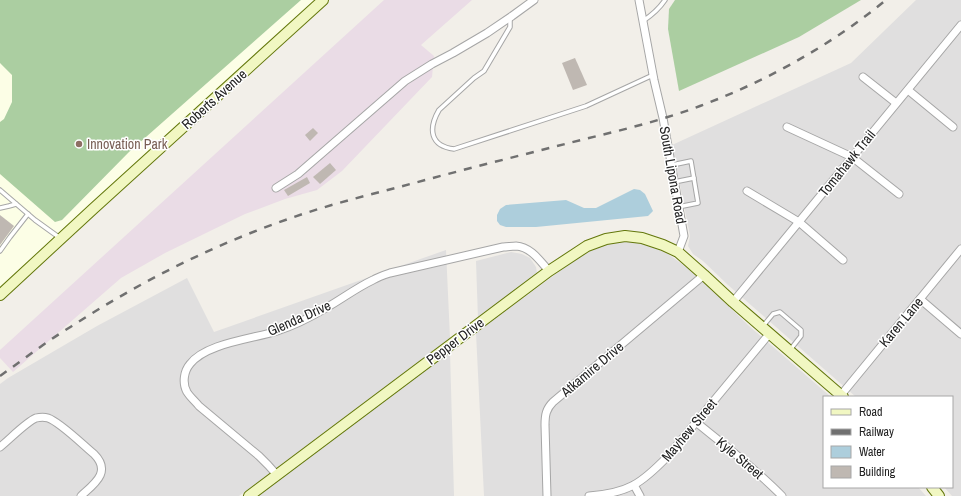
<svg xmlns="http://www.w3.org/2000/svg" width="961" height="496" viewBox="0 0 961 496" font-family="'Archivo Narrow',sans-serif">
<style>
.residential{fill:#e0dfdf}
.industrial{fill:#eadce6}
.education{fill:#fcfee6}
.forest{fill:#abcea1}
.water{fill:#adcedc}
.building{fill:#bfb8b2}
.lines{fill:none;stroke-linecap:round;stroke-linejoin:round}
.lane-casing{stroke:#a6a6a6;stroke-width:5.5}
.street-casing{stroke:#a6a6a6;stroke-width:9}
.secondary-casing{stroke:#63770b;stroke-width:12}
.lane{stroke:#fff;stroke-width:3.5}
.street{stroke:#fff;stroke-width:7}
.secondary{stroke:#f1f7c2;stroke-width:10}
.rail{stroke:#707070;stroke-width:2.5;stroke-dasharray:8 8;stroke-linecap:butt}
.education-dot{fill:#8d6e63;stroke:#fff;stroke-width:1.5}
.labels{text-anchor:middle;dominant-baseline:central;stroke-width:3;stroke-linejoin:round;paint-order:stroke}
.street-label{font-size:14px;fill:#222;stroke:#fff}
.education-label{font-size:14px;fill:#785e54;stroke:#fff;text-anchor:start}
</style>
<rect width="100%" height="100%" fill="#f2efe9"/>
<g class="residential">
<polygon points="916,0 961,0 961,496 952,496 944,487 952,487 952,397 856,397 728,285 703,261 693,254 688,246 690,236 672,145 851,63"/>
<polygon points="621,242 633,242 648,245 668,254 686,267 709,287 748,325 831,397 824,397 824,487 918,487 926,496 484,496 476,333 572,262 588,252 605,245"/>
<polygon points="446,250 450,338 239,496 0,496 0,384 8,378 97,326 187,278 214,332"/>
<polygon points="511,252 522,254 530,258 536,267 537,273 535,276 478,319 476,261"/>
<polygon points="450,352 454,496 258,496"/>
</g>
<polygon class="industrial" points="384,0 472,0 421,45 434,56 432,77 342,171 317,190 285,199 245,214 165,253 121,278 13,372 0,358 0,350"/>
<polygon class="education" points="0,0 315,0 0,288"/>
<g class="forest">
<polygon points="0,0 301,0 129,152 62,220 55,222 0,174 0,122 4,119 12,102 12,75 0,63"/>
<polygon points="675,0 861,0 799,37 679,91 668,29 669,9"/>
</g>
<polygon class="water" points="634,189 640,190 645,194 653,211 648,216 536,227 506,227 500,225 497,221 497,215 500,209 506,205 566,200 584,208 596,208"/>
<g class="building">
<polygon points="575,58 587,85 573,90 562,63"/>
<polygon points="313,128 318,133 310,141 305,135"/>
<polygon points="330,163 336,170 320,184 313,177"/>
<polygon points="307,177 310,183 288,196 284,190"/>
<polygon points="0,215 14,226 0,245"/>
</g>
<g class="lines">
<g class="lane-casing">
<g id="lane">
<path d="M510,18V27L484,71L474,78L439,110C428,129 430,146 454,149L586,106L653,75"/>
<path d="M643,21C652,15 659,9 665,0"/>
<polyline points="672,165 691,161 698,203 678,207"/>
<polyline points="674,182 694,178"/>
<polyline points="0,190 35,220 60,238"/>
<polyline points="0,208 9,206 16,204"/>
<polyline points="0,251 10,237 28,214"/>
<polyline points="763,326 773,314 780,312 801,330 801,336 790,350"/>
</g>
</g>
<g class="street-casing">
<g id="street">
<polyline points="639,0 654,80 663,118 684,236 678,252"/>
<polyline points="863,77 896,103"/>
<polyline points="908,90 953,127"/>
<polyline points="787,127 852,157 899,194"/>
<polyline points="276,188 298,174 405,81 432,64 453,53 487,33 512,16 534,0"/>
<polyline points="747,191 799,222 843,260"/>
<polyline points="920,299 961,334"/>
<polyline points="733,302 961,25"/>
<polyline points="841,395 961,249"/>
<path d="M696,422C725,446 756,469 782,496"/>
<path d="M0,447C9,440 26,422 36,418C40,417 45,417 48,418C60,422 83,445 94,454C112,472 94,484 81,496"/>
<path d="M277,475L268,465L259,456L199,406C195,401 190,397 187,392C182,383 184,371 190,364C206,343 253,339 277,331C293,326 311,317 326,308C342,299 356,288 373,280C378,277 384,275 390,273L503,247C507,247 512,246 516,246C531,247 540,261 549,271"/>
<polyline points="634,485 640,496"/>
<path d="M547,496L545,425C545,415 546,409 553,402L704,275"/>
<path d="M589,496C628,493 641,484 668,456L770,333"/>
</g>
</g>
<g class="secondary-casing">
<g id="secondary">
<polyline points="0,295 93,209 323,0"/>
<polyline points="932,487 939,496"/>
<polyline points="249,496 549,271 587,246 606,239 625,236 642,238 663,245 678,252 704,275 733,302 843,397"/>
</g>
</g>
<use href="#lane" class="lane"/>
<use href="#street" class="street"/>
<use href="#secondary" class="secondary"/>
<path class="rail" d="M0,376C24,359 47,341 72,326C146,278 225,239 309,212C340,202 372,194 403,186C458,171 514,157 569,143C613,132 658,122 700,106C767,81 831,45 886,0"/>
</g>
<circle class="education-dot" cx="79" cy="144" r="4"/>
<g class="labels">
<g class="street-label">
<text transform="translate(214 99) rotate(-42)">Roberts Avenue</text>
<text transform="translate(847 163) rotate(-51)">Tomahawk Trail</text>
<text transform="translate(673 175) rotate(80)">South Lipona Road</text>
<text transform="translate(299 318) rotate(-24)">Glenda Drive</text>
<text transform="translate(901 322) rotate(-50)">Karen Lane</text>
<text transform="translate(455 341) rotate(-37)">Pepper Drive</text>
<text transform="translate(592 369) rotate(-40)">Atkamire Drive</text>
<text transform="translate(689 430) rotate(-50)">Mayhew Street</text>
<text transform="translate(740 458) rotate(40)">Kyle Street</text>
</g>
<g class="education-label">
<text x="87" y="144">Innovation Park</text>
</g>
</g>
<rect x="823" y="396" width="130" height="92" fill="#ffffff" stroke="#a7a7a7"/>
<rect x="831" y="409" width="20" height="6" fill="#f1f7c2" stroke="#a7a7a7"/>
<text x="859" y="416" font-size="12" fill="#222222">Road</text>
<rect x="831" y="429" width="20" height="6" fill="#707070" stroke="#a7a7a7"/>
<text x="859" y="436" font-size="12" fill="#222222">Railway</text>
<rect x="831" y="446" width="20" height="12" fill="#adcedc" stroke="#a7a7a7"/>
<text x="859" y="456" font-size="12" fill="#222222">Water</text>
<rect x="831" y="466" width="20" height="12" fill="#bfb8b2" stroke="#a7a7a7"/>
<text x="859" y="476" font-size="12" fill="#222222">Building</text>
</svg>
